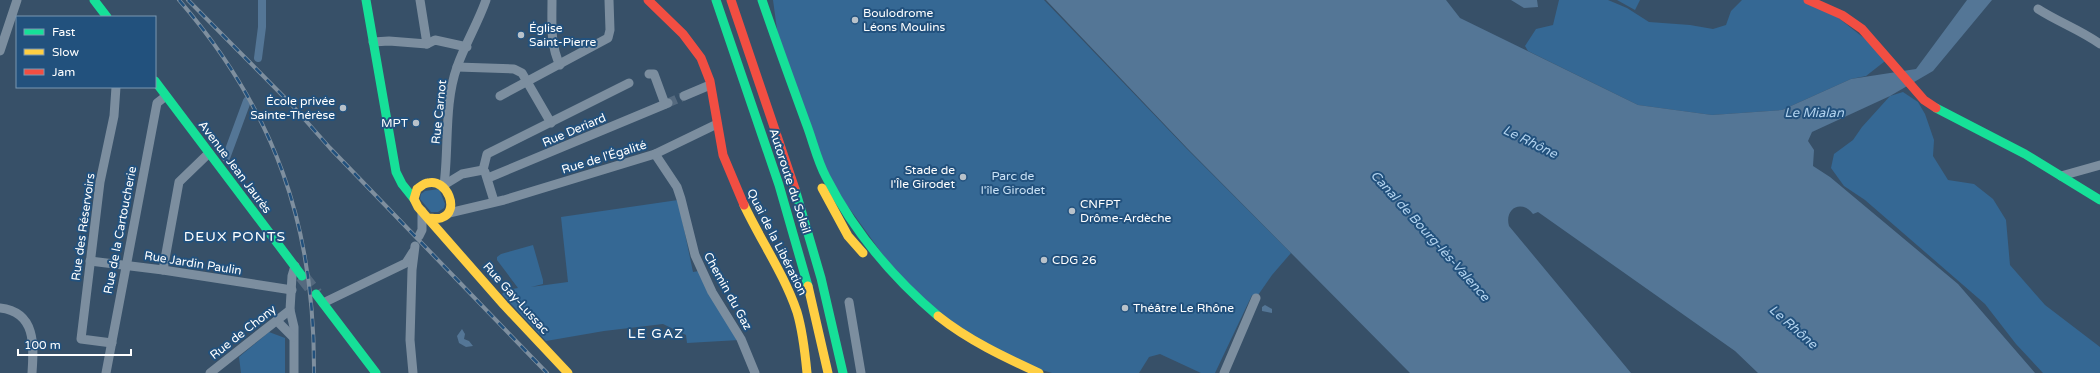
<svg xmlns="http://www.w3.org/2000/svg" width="2100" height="373" viewBox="0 0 2100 373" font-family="'Varela Round',sans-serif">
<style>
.green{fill:#356894}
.water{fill:#547696}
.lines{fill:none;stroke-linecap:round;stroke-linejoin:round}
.canal{stroke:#547696;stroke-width:8}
.street-tunnel{stroke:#556a7f;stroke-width:9;stroke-dasharray:9 4.5;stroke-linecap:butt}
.primary-tunnel{stroke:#556a7f;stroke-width:14;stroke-dasharray:14 7;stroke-linecap:butt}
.street{stroke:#7c8e9f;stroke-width:9}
.fast{stroke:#16e098;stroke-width:9}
.slow{stroke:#ffcf43;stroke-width:9}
.jam{stroke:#f24e42;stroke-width:9}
.rail-casing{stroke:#7e8f9f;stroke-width:4}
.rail{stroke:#22517d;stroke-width:2.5;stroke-dasharray:8;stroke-linecap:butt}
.poi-dot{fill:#b9c2ca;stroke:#22517d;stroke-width:1.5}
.labels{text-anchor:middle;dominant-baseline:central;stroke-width:4;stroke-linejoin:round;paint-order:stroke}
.poi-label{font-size:12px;fill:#fff;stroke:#22517d;text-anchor:start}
.street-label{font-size:12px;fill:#fff;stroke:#22517d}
.park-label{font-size:12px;fill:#c9e1f5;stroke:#22517d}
.water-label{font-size:13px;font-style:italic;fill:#b1d2ee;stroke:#22517d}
.quarter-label{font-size:14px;letter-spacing:1px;fill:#fff;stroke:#22517d}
</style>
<rect width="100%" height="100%" fill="#375068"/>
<g class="green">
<polygon points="773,0 1044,0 1187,149 1291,253 1272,275 1256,298 1252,295 1215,373 1201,373 1160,354 1149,357 1139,373 1052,373 1007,360 912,295 826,176 781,59"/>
<polygon points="1559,0 1608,0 1627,8 1649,22 1690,25 1713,29 1726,25 1731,11 1742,0 1808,0 1826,8 1889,58 1866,76 1851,79 1782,110 1712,115 1638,105 1528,51 1525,46 1536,29 1553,25"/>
<polygon points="1617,0 1640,0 1635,10"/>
<polygon points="1903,92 1918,102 1925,114 1934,140 1933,156 1948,180 1974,184 1993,199 2006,220 2010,265 2045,305 2100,347 2100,373 2043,373 2016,344 1985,304 1865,200 1844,186 1831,168 1834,154 1853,140 1862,127 1890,96"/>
<polygon points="439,189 445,204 444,208 438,212 431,212 420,199 421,194 425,191"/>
<polygon points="678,200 693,272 699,271 739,340 687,343 686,335 663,324 604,331 546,341 502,294 506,290 518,288 497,260 497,257 501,254 533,245 543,280 543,284 531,287 568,282 561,217"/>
<polygon points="269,332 285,338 285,373 241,373 239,357"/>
</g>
<g class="water">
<path d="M1046,0H1446L1460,18L1638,105L1712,115L1782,110L1851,79L1916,69L1967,0H1992L1933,71L1890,96L1812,132L1808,141L1814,150L1813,166L1830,177L1958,284L2035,373H1758L1735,351L1538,212L1533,214C1522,199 1504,208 1509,226L1631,373H1410L1187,148Z"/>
<polygon points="1511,0 1537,0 1538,7 1524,8"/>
<polygon points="1265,305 1272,309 1272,313 1262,311 1262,307"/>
<polygon points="462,329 465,334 464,339 469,341 473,346 466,347 459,343 457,336"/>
</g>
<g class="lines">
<g class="canal">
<polyline points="258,58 262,27 262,0"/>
<polyline points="226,158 247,101"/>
</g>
<polyline class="street-tunnel" points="668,103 684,96"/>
<polyline class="primary-tunnel" points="302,276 316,294"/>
<g class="street">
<polyline points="420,0 427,44"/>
<path d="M552,0C552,22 550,46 560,65"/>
<path d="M2038,9C2058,22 2081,30 2100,44"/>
<polyline points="373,42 389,41 427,44 435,40 467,47"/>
<polyline points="0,51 17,0"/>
<polyline points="457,67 514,69 522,73 551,123"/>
<polyline points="649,74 654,74 665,104"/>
<polyline points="500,96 608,38 610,30 609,0"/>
<polyline points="684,96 710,85"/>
<polyline points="655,154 677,187 681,199 695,255 712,292 741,339 755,373"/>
<polyline points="483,170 487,154 629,83"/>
<polyline points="485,172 494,201"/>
<polyline points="2061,176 2100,165"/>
<polyline points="488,178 668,103"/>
<path d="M444,185C449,148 444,103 457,67C465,44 478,23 486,0"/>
<polyline points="444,185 462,174 483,170"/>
<polyline points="449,213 504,200 655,154 717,124"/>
<polyline points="419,236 422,230 422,211"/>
<polyline points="90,261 163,270 292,290"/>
<polyline points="163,270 179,182 209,153"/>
<polyline points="849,302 861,373"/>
<polyline points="323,303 406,263 413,252"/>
<path d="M0,308C36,312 34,345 32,373"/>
<polyline points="290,310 294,327 294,373"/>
<polyline points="277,321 293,337"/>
<polyline points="112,343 81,339 100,182 114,116 116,87"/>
<polyline points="106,373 157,103 166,96"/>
<polyline points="210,373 290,310 292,276 295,266"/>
<polyline points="413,373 410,340 412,270 415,246"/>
<polyline points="1224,373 1256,298"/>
</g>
<g class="fast">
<polyline points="94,0 107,17"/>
<polyline points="366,0 396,172 402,184 414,199"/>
<polyline points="716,0 779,185 808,286"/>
<path d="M762,0C776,41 791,82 806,123C813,141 817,160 826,177C854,232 892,277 938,316"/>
<polyline points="155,81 302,276"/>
<polyline points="1936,108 2025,154 2100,200"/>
<polyline points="795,189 821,278 843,373"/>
<polyline points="316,294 376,373"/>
</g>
<g class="slow">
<polyline points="822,188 848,236 863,253"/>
<path d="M744,205C761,241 784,274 797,312C803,332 805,352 807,373"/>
<path d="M428,218C432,218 437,219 441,218C461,212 447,178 428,183C424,183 420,187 417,189L414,199L418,207L504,305L568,373"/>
<polyline points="808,286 828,373"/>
<path d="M938,316C968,340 1004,357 1039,373"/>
</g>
<g class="jam">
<polyline points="648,0 683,34 701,58 710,81 723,155 744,205"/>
<polyline points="731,0 795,189"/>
<polyline points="1808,0 1842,15 1862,29 1924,100 1936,108"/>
</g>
<g class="rail-casing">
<g id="rail">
<path d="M179,0C275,111 315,226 314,373"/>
<polyline points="188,0 291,104 330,148 547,373"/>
</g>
</g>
<use href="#rail" class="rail"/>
</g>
<g class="poi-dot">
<circle cx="855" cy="20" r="4"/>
<circle cx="521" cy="35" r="4"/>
<circle cx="343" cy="108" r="4"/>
<circle cx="416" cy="123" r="4"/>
<circle cx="963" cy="177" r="4"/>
<circle cx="1072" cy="211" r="4"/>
<circle cx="1044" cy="260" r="4"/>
<circle cx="1125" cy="308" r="4"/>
</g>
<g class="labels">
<g class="poi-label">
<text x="863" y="13">Boulodrome<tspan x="863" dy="14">Léons Moulins</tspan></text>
<text x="529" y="28">Église<tspan x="529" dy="14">Saint-Pierre</tspan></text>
<text x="335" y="101" text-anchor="end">École privée<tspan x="335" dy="14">Sainte-Thérèse</tspan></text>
<text x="408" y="123" text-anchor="end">MPT</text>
<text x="955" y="170" text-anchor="end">Stade de<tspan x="955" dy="14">l'Île Girodet</tspan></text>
<text x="1080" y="204">CNFPT<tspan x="1080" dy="14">Drôme-Ardèche</tspan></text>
<text x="1052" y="260">CDG 26</text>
<text x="1133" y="308">Théâtre Le Rhône</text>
</g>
<g class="street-label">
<text transform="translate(439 112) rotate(-84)">Rue Carnot</text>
<text transform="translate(574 130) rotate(-23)">Rue Deriard</text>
<text transform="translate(604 157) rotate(-17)">Rue de l'Égalité</text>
<text transform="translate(235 167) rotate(53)">Avenue Jean Jaurès</text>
<text transform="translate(790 181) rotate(72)">Autoroute du Soleil</text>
<text transform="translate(83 227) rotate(-82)">Rue des Réservoirs</text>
<text transform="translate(120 230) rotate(-79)">Rue de la Cartoucherie</text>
<text transform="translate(777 242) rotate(63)">Quai de la Libération</text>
<text transform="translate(193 263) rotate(9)">Rue Jardin Paulin</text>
<text transform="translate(728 291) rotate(61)">Chemin du Gaz</text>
<text transform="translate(516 298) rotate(48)">Rue Gay-Lussac</text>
<text transform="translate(243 332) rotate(-38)">Rue de Chony</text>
</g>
<g class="park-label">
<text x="1013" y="176">Parc de<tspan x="1013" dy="14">l'île Girodet</tspan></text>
</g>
<g class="water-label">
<text x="1814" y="113">Le Mialan</text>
<text transform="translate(1530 142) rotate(26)">Le Rhône</text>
<text transform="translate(1430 236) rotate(48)">Canal de Bourg-lès-Valence</text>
<text transform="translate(1793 327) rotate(41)">Le Rhône</text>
</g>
<g class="quarter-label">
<text x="235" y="236">DEUX PONTS</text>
<text x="656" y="333">LE GAZ</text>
</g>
</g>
<rect x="16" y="16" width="140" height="72" fill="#22517d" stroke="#7a97b1"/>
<rect x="24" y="29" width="20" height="6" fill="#16e098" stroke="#7a97b1"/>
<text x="52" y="36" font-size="12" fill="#ffffff">Fast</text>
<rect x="24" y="49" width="20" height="6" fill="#ffcf43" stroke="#7a97b1"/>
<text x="52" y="56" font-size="12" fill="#ffffff">Slow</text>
<rect x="24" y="69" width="20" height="6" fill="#f24e42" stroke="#7a97b1"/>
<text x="52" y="76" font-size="12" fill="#ffffff">Jam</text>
<path d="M18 349v6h113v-6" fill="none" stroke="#ffffff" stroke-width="2"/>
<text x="24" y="349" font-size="12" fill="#ffffff" stroke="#22517d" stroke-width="3" paint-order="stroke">100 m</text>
</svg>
